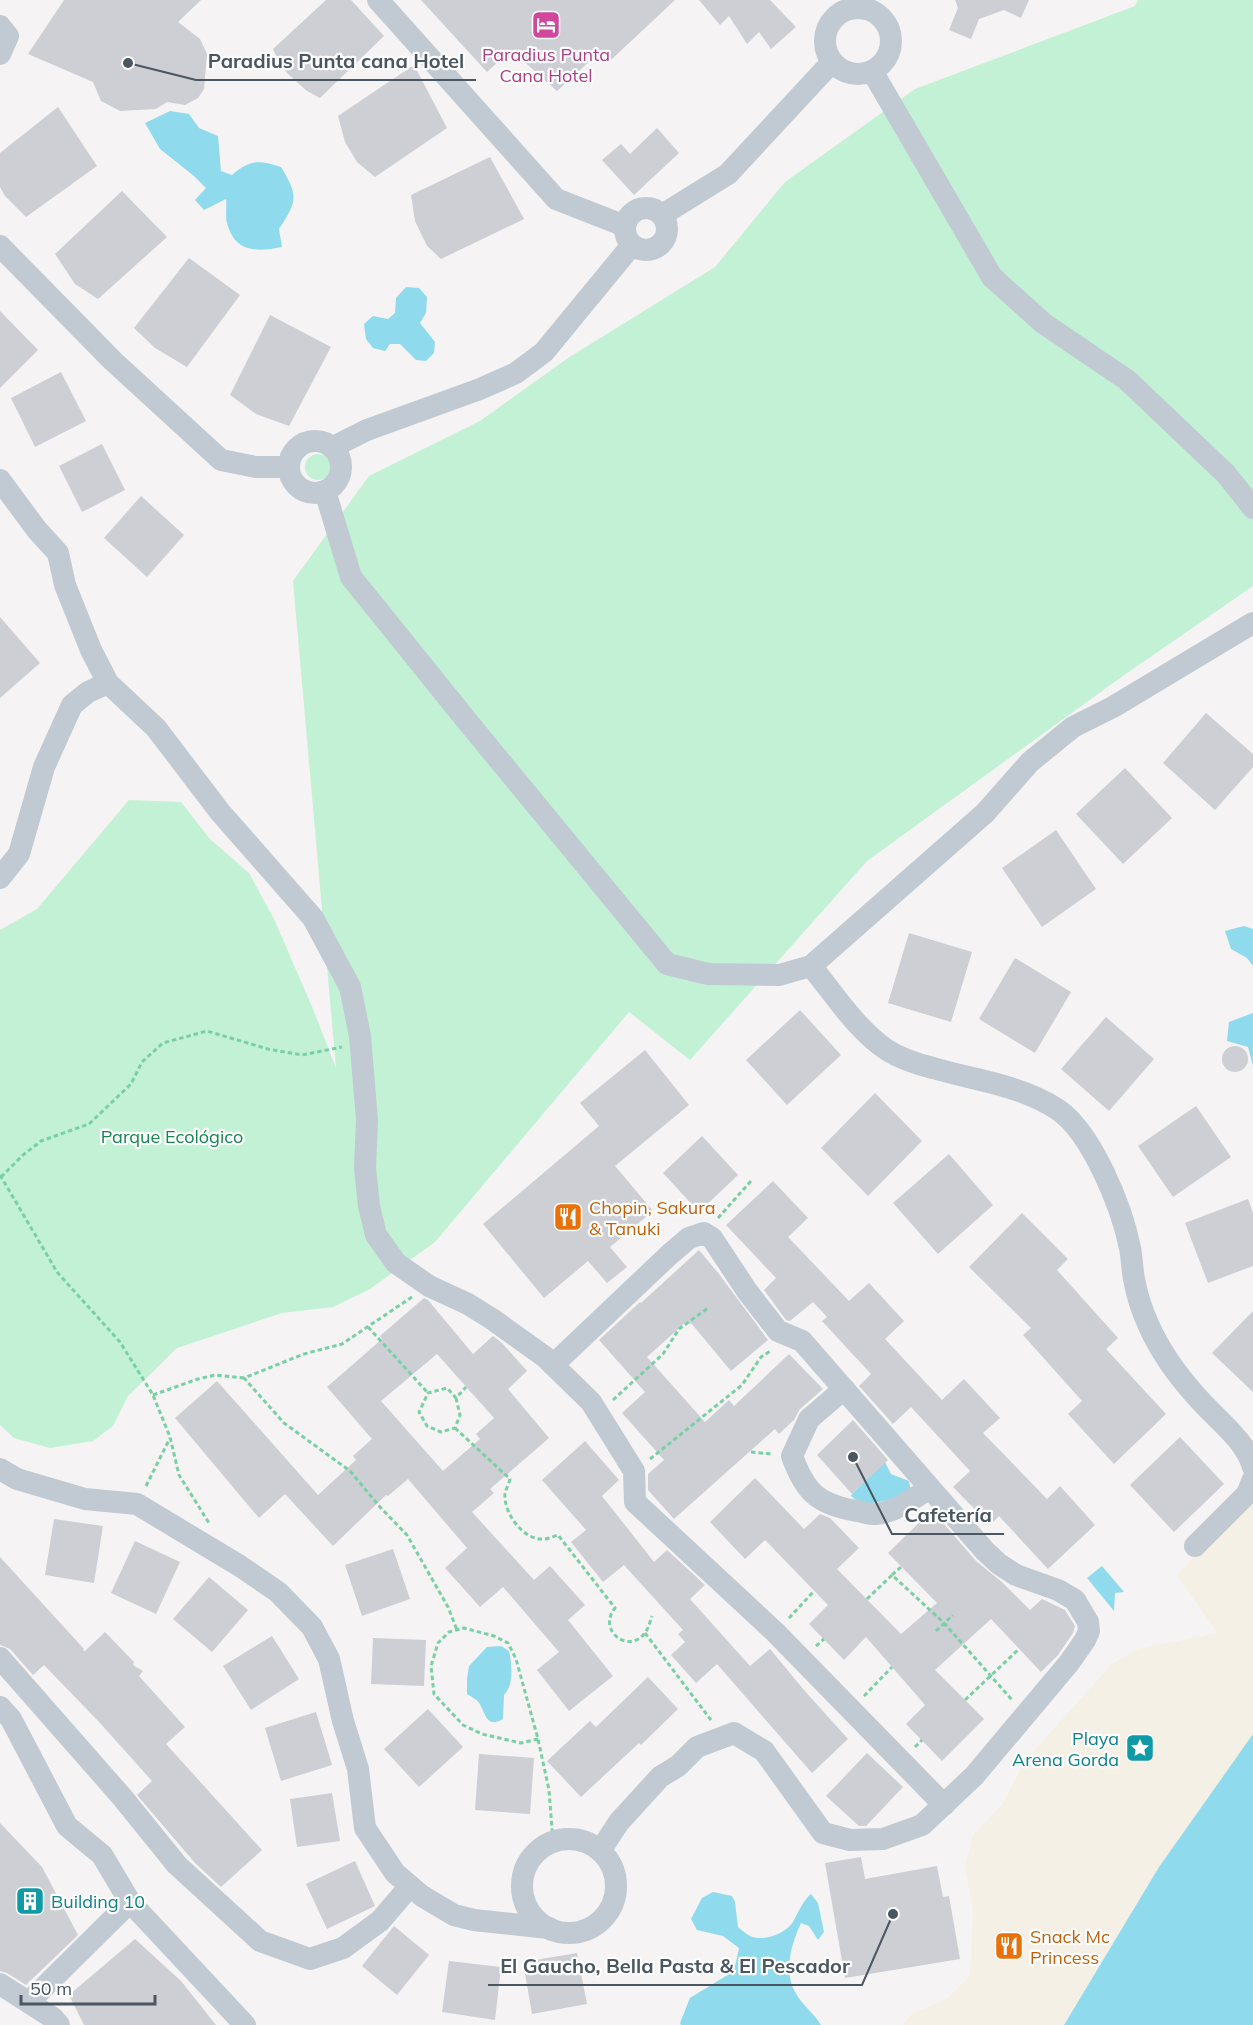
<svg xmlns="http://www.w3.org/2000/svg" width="1253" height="2025" viewBox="0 0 1253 2025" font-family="Mulish,sans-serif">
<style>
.green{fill:#c3f1d5}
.sand{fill:#f5f0e5}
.water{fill:#90daee}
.building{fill:#cdcfd5;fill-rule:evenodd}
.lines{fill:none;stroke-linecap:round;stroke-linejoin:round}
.path{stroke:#7ad0a6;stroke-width:3;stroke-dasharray:4.5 3;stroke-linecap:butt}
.minor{stroke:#c1cad2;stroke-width:22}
.labels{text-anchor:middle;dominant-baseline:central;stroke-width:4.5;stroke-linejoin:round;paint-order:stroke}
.hotel-label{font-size:18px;fill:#b23c85;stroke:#fff}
.park-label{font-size:18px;fill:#17864f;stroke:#fff}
.food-label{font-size:18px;fill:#c56008;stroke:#fff;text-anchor:start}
.culture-label{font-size:18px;fill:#0d838f;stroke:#fff;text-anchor:end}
.leader{fill:none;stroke:#4a5661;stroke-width:2}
.callout-dot{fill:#4a5661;stroke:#fff;stroke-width:2}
.callout-label{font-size:20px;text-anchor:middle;font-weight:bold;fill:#4a5661;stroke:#fff;stroke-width:4.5;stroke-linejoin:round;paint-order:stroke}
</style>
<rect width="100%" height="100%" fill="#f5f3f3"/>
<g class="green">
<polygon points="1138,0 1253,0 1253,586 1120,678 867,861 690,1060 629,1012 435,1242 370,1289 333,1307 282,1313 177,1348 128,1396 113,1426 93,1441 50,1448 14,1438 0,1425 0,930 37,909 129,800 181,802 210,839 249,873 274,919 313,1009 336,1068 293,581 369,476 480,421 568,358 715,267 785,182 915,89 1135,6"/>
<circle cx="318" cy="467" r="13"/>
</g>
<polygon class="sand" points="1253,1475 1253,1734 1159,1867 1064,2025 902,2025 912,2014 948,1998 969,1977 971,1962 973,1910 965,1866 973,1835 1003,1804 1024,1762 1112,1664 1137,1649 1218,1633 1177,1576 1192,1559 1207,1531"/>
<g class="water">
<path d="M170,111L189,114L199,128L218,136L221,171L232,175C251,159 259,160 281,167C299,197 297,201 279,229L282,247C257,252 235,253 227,223C225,216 227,206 226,199L204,210L195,200L206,188L194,176L160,149L145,123Z"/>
<polygon points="406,287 419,288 427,297 426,313 420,323 435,342 434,353 426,361 416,360 400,344 390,344 385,351 373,348 366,339 364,324 373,316 388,319 395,313 396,298"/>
<polygon points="1244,926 1253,929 1253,966 1247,958 1231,949 1225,931"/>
<polygon points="1253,1013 1253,1066 1248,1047 1227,1041 1229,1022"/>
<path d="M885,1462L891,1474L909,1481L911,1492C893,1498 868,1511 851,1496L852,1494Z"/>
<polygon points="1102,1566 1124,1592 1115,1593 1114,1611 1087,1578"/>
<path d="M501,1646L509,1651C512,1664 514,1685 504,1695L503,1719C486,1729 486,1713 479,1703C477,1699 471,1697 467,1694V1679L469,1666L487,1647Z"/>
<polygon points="1253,1734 1253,2025 1064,2025 1159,1867"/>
<path d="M713,1892L732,1896L735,1902L738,1927C742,1930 746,1934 750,1936C764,1942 785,1934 793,1922C799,1911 802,1902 811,1894L818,1903L824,1932L818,1940L809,1926L801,1923C792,1943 783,1970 795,1992C801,2004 814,2013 821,2025H681L680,2023L690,1998L734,1971L739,1948L723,1936L697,1930L691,1919L702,1898Z"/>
</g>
<g class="building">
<polygon points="64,0 201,0 178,22 200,39 207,54 204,89 198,98 185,105 167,102 156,109 120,111 101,101 93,82 28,54"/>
<polygon points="326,0 351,0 384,36 320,98 307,91 288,74 280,64 273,49"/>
<polygon points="421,0 675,0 612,59 602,50 557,91 511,50 487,72"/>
<polygon points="699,0 770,0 796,27 771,49 759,32 747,44 729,16 720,25"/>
<polygon points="955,0 1029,0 1021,18 1004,10 979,19 971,39 949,30 958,8"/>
<polygon points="414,65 447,128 375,177 357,162 345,142 338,116"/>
<polygon points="58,107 97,166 26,217 5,196 0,187 0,153"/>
<polygon points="657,128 679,153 634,195 602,160 621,144 630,154"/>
<polygon points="490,157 524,219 441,259 427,246 415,221 411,195"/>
<polygon points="122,191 167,237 98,299 75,284 55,254"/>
<polygon points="189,258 240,295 187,367 155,348 134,328"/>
<polygon points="0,311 38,350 0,388"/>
<polygon points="270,315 331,347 289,426 256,414 230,395"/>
<polygon points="61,372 86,421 35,447 11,398"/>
<polygon points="102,444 125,490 82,512 59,466"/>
<polygon points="141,496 184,535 147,577 104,538"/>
<polygon points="0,617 40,663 0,698"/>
<polygon points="1206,713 1253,754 1253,767 1215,810 1163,763"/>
<polygon points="1125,768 1172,818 1123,864 1076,814"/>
<polygon points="1056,830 1096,889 1042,927 1002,868"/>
<polygon points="909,933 972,952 951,1022 888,1003"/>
<polygon points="1015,958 1071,992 1035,1053 979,1019"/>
<polygon points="800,1010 841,1055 787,1105 746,1060"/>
<polygon points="1106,1017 1154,1059 1109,1111 1061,1069"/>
<circle cx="1235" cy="1059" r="13"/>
<polygon points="645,1050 689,1105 615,1166 653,1211 610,1247 627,1267 607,1283 588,1261 544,1298 483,1224 599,1126 580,1103"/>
<polygon points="875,1093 922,1141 868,1196 821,1148"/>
<polygon points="1196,1106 1231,1157 1173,1197 1138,1146"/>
<polygon points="702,1136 738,1175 699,1212 663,1173"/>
<polygon points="949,1154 993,1205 938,1254 893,1203"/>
<polygon points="773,1181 808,1218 788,1237 849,1301 869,1283 904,1321 885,1339 942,1400 964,1379 1000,1418 983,1433 1047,1499 1060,1486 1095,1525 1048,1569 999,1516 990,1525 953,1487 970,1471 911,1407 893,1424 859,1386 871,1374 822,1321 827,1317 813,1302 790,1321 786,1320 764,1290 776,1278 726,1225"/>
<polygon points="1248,1199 1253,1213 1253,1266 1208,1283 1185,1223"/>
<polygon points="1022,1213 1068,1259 1057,1270 1118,1338 1106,1349 1166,1414 1114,1464 1068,1414 1082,1401 1023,1335 1031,1328 969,1267"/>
<polygon points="699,1250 719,1274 768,1340 731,1371 691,1323 690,1324 687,1321 647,1357 705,1422 729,1400 734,1406 789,1354 823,1389 800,1409 794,1420 779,1434 775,1429 674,1519 648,1490 648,1474 664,1460 622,1413 645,1392 599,1340 640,1302 641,1303"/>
<path d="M424,1298L428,1300L473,1354L493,1336L502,1343L527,1371L508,1389L549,1438L490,1489L494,1493L472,1512L534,1580L550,1566L585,1605L568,1620L613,1676L569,1711L537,1670L559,1652L503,1587L480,1607L445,1568L467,1548L408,1479L388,1496L386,1495L333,1546L285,1494L259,1518L175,1418L217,1381L318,1495L356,1460L353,1456L372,1439L327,1387L382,1339L380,1336ZM437,1354L494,1418L476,1434L480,1439L443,1471L381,1401Z"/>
<polygon points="1253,1311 1253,1392 1212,1353"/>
<polygon points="853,1420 888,1460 852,1494 817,1455"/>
<polygon points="1180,1437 1224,1484 1174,1532 1130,1485"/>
<polygon points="585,1441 619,1480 602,1496 654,1562 667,1550 705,1585 690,1599 750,1666 770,1649 804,1690 848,1739 812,1773 717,1664 696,1683 671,1655 685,1642 678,1634 683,1630 624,1565 603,1582 571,1542 586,1530 542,1480"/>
<polygon points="755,1478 804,1529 820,1514 830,1518 859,1548 837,1569 901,1634 937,1603 888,1553 932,1510 976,1561 1003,1583 1030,1610 1042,1599 1065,1610 1075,1626 1073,1633 1058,1655 1041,1672 991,1619 935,1670 984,1719 942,1761 906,1724 925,1705 866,1637 844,1660 809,1624 828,1605 765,1540 745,1559 710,1522"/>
<polygon points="54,1519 103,1526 94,1583 45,1575"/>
<polygon points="135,1541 180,1562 156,1614 111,1593"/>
<polygon points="393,1549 410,1599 362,1616 345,1565"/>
<polygon points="0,1557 84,1649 83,1651 85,1651 105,1632 134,1662 133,1665 143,1671 139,1676 185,1727 166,1744 262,1850 221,1887 195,1863 137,1795 152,1781 100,1723 44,1665 33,1675 10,1649 0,1645"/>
<polygon points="209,1577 248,1610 212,1652 173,1619"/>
<polygon points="272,1636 299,1679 251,1710 223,1666"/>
<polygon points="373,1638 426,1640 424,1686 371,1684"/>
<polygon points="648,1677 678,1709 641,1745 639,1743 581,1797 547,1761 590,1721 596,1727"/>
<polygon points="428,1709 463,1747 419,1787 384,1749"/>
<polygon points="316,1712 332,1765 281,1781 265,1728"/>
<polygon points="867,1753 903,1787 866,1826 859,1826 826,1796"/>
<polygon points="479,1754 534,1758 530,1814 475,1810"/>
<polygon points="332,1793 340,1841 297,1847 290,1799"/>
<polygon points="0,1823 42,1867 78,1935 26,1985 7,1973 0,1971"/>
<polygon points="861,1857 865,1879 937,1866 943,1897 949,1896 960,1959 845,1978 825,1863"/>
<polygon points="355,1861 375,1906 327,1929 306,1884"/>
<polygon points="394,1926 429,1955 397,1995 362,1966"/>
<polygon points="135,1939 181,1981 216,2025 84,2025 69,1995"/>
<polygon points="577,1953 587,2004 532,2014 523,1962"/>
<polygon points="449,1961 501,1967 495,2020 442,2012"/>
</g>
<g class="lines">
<g class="path">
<polyline points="0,1175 57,1272 120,1342 153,1395 170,1437 179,1475 209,1523"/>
<polyline points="1,1177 23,1155 41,1141 89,1124 131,1084 142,1062 163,1043 207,1031 268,1049 302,1055 342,1047"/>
<polyline points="718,1218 751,1181"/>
<polyline points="412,1297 342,1344 304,1354 244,1378 284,1423 350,1471 380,1507 407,1535 448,1607 457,1630"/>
<polyline points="368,1327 428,1393"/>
<polyline points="153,1395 198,1379 215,1375 244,1378"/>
<polyline points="456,1398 460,1415 455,1428 441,1432 427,1426 419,1412 428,1393 447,1388 456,1398 466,1387"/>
<polyline points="613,1400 663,1354 679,1329 708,1308"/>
<path d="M455,1428L510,1479C509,1484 506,1489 505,1493C503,1512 523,1541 544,1539C549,1539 554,1536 558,1535L615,1608C597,1630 628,1654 644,1634C648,1630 650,1622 652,1616"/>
<polyline points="751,1452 772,1454"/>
<polyline points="650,1459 742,1385 761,1357 772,1350"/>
<polyline points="146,1486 170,1438"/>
<polyline points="901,1567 892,1575 944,1623 1013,1701"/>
<polyline points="867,1599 892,1575"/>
<polyline points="789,1618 814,1591"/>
<polyline points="936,1631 953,1615"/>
<polyline points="645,1633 711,1720"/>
<polyline points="816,1646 824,1639"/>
<polyline points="864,1696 892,1667"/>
<polyline points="965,1700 1019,1649"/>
<polyline points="538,1739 521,1743 482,1734 463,1725 434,1694 431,1666 438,1643 449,1632 464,1628 494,1636 508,1643 516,1659 538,1739 549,1790 553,1841"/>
<polyline points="915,1747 922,1740"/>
</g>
<g class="minor">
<polyline points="378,0 556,199 625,226"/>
<circle cx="858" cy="41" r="33"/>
<polyline points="0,26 8,36 0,54"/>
<polyline points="872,71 992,277 1043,323 1127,380 1226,474 1253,508"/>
<circle cx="646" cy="229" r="21"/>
<polyline points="662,215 728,174 832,62"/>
<polyline points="0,246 113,361 221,460 256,467 289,467"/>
<circle cx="315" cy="467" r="26"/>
<polyline points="333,447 367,430 480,389 516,373 544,352 632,245"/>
<polyline points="0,480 37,530 58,553 65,585 91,650 108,683 156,728 220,812 313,918 350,987 360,1036 367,1120 365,1168 369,1206 376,1235 396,1263 429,1286 468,1304 492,1319 545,1357 591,1402 634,1471 635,1502 775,1632 944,1805"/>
<polyline points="325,491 351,577 467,721 667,964 708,974 779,975 811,966 985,813 1030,762 1073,727 1113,707 1253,623"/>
<polyline points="0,878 19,854 44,767 72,705 88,692 108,683"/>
<path d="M811,966C834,994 856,1029 887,1050C901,1059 917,1064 933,1068C974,1080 1020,1085 1057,1109C1092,1132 1122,1208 1130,1248C1132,1258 1132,1269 1134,1279C1137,1296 1142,1311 1149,1326C1161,1353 1178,1376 1197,1397C1216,1419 1245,1439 1253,1467"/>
<polyline points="553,1365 669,1255 689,1238 704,1233 712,1238 747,1291 778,1331 802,1341 985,1551 999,1564 1016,1575 1058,1590 1075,1600 1088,1622 1089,1631 1085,1640 1069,1663 974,1776 922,1825 883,1839 850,1840 823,1833 764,1751 734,1733 697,1747 678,1766 660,1777 619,1822 600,1851"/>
<path d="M844,1389L809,1419L792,1456C805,1492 818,1505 858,1511C863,1512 871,1515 876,1514C896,1512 914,1498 930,1488"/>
<polyline points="0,1469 17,1479 85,1499 137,1504 240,1566 278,1592 312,1627 329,1659 343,1721 358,1769 365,1828 395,1873 422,1896 454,1915 474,1920 549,1928"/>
<polyline points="1195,1546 1247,1494 1253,1479"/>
<polyline points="0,1658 122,1797 177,1865 260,1941 310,1959 343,1948 380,1921 410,1886"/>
<polyline points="0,1707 11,1719 67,1826 102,1855 130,1902 245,2025"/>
<circle cx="569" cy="1886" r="47"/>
<polyline points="0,1984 53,2018 59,2025"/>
<polyline points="29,2002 130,1902"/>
</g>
</g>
<defs>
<g id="hotel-square" transform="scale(1.5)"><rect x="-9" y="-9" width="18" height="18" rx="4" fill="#d1479c" stroke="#fff"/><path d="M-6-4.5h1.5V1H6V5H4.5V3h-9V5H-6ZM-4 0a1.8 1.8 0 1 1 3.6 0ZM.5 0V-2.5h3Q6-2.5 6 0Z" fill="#fff"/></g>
<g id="restaurant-square" transform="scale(1.5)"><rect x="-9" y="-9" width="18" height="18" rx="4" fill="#e8710a" stroke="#fff"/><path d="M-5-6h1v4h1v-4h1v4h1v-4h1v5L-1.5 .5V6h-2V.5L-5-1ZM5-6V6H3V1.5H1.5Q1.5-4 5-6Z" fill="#fff"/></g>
<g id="sight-square" transform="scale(1.5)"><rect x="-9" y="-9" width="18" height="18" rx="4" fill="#0f9aa8" stroke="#fff"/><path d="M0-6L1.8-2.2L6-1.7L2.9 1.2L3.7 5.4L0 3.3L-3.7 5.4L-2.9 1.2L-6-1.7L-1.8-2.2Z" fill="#fff"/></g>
<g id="building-square" transform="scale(1.5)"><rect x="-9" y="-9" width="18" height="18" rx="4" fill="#0f9aa8" stroke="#fff"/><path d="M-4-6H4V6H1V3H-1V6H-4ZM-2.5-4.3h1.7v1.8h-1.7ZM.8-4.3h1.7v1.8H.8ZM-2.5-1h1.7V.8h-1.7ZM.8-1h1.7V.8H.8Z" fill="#fff"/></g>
</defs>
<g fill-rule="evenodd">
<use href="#hotel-square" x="546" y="25"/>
<use href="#restaurant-square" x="568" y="1217"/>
<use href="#sight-square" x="1140" y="1748"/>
<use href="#building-square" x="30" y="1901"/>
<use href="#restaurant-square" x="1009" y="1946"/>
</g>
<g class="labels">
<g class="hotel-label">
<text x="546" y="54">Paradius Punta<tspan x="546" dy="21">Cana Hotel</tspan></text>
</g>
<g class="park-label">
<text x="172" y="1136">Parque Ecológico</text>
</g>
<g class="food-label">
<text x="589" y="1207">Chopin, Sakura<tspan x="589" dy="21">&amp; Tanuki</tspan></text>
<text x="1030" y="1936">Snack Mc<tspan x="1030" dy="21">Princess</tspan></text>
</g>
<g class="culture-label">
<text x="1119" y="1738">Playa<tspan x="1119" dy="21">Arena Gorda</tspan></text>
<text x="51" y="1901" text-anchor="start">Building 10</text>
</g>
</g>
<path class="leader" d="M128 63L196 80H476M853 1457L892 1534H1004M893 1914L862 1985H488"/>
<g class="callout-dot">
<circle cx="128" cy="63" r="6"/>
<circle cx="853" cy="1457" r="6"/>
<circle cx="893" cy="1914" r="6"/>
</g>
<g class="callout-label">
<text x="336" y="68">Paradius Punta cana Hotel</text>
<text x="948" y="1522">Cafetería</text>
<text x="675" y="1973">El Gaucho, Bella Pasta &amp; El Pescador</text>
</g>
<path d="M21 1995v9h134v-9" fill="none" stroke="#4a5661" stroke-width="3"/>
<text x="30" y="1995" font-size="18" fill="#4a5661" stroke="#ffffff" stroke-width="4.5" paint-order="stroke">50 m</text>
</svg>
